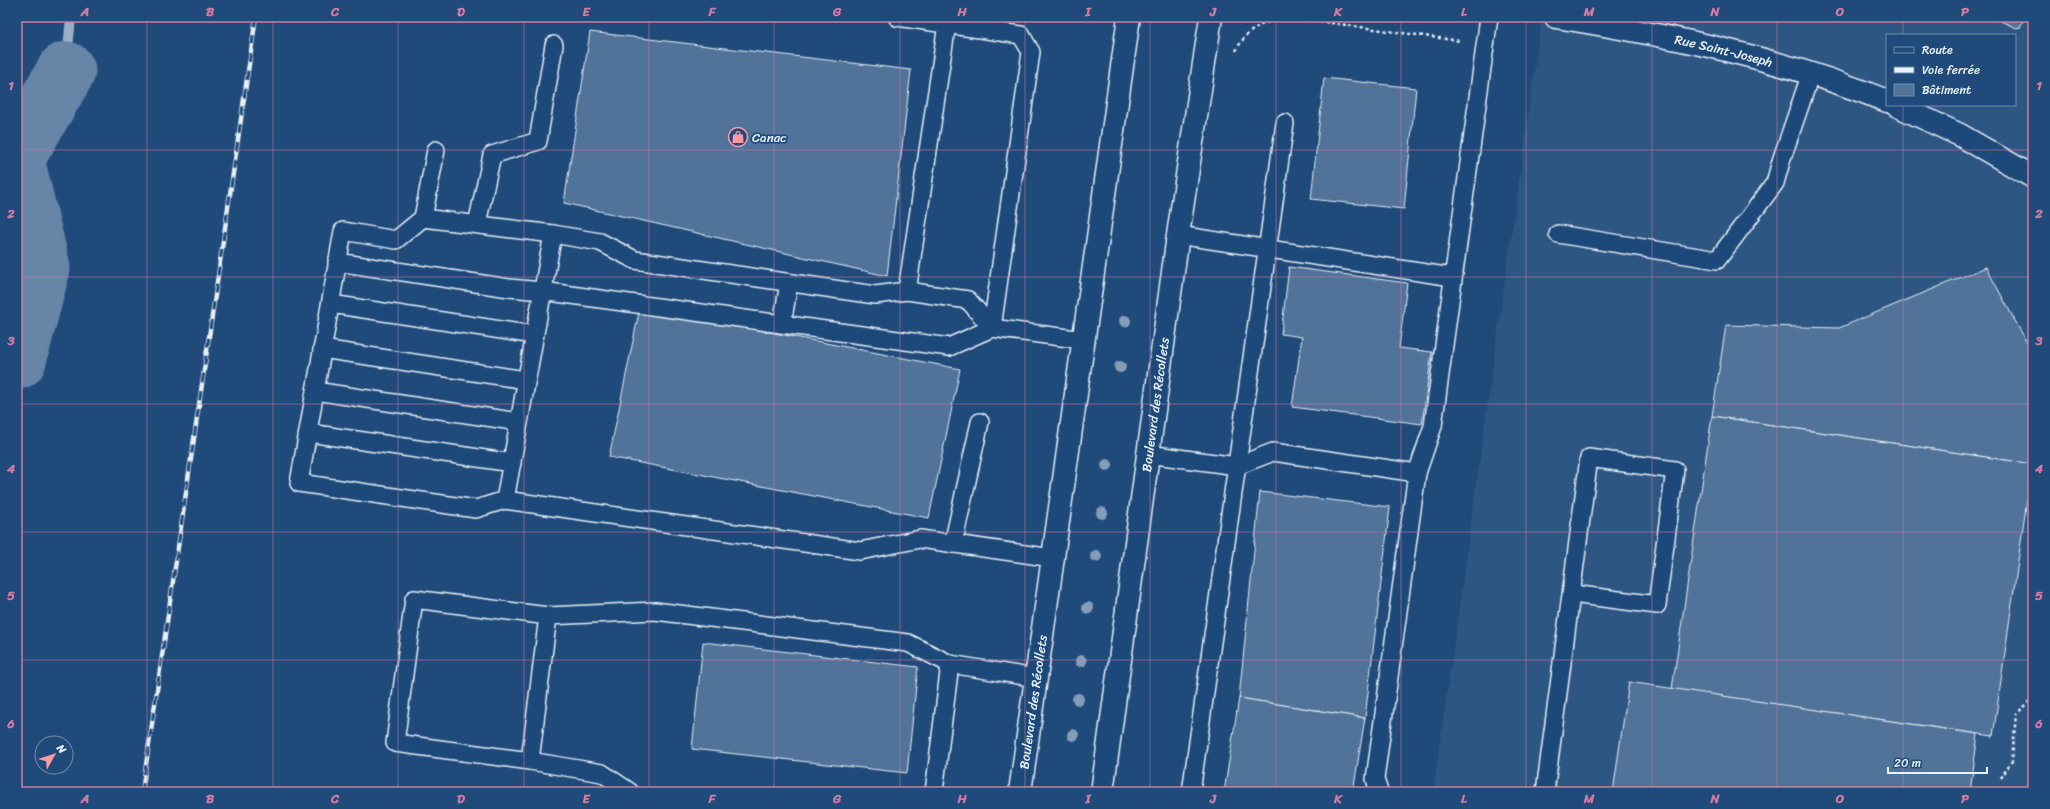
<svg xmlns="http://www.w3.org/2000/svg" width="2050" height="809" viewBox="0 0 2050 809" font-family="Sriracha,sans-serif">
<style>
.built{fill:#2e5683;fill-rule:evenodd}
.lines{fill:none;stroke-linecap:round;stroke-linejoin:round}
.stream{stroke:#9ab0c7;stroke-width:10}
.river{stroke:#6685a7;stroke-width:59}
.building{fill:#517399;stroke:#e8f1f8}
.service-casing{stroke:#e8f1f8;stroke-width:20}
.minor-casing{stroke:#e8f1f8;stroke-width:25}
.secondary-casing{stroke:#e8f1f8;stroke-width:25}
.path{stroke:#e8f1f8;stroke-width:2.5;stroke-dasharray:3 3;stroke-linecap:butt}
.service{stroke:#1f4a7a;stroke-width:17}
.minor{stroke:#1f4a7a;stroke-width:22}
.secondary{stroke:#1f4a7a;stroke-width:22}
.rail-casing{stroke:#e8f1f8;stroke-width:4.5}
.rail{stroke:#1f4a7a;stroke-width:3;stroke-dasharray:9;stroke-linecap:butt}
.tree{fill:#849eb9}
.grid{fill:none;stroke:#d37aa2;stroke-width:1;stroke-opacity:0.55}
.labels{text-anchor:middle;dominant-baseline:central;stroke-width:3.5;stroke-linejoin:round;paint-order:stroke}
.street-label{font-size:13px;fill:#e8f1f8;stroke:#1f4a7a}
.poi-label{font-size:13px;fill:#e8f1f8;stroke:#1f4a7a;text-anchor:start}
.neatline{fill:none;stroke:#d37aa2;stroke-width:1.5}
.grid-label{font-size:13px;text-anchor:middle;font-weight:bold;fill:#d37aa2}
</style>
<rect width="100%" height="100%" fill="#1f4a7a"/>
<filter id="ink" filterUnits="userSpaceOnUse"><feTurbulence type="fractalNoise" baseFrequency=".025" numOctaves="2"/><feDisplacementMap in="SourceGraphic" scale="8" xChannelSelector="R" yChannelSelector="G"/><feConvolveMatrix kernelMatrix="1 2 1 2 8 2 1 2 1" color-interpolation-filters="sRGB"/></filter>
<g filter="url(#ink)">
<path class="built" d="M1542,17H2033V792H1433ZM1887,35H2015V105H1887Z"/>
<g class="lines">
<polyline class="stream" points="66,71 71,17"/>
<g class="river">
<polyline points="17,155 66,71"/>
<polyline points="17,168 41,268 17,360"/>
</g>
</g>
<g class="building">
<polygon points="1991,17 2025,17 2019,29"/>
<polygon points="590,32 911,70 887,276 564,203"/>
<polygon points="1324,78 1416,88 1404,209 1311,199"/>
<polygon points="1289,267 1407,283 1399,348 1432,352 1422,424 1292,407 1302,337 1281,334"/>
<polygon points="1986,267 2033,354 2032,464 1712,416 1726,325 1839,328"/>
<polygon points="640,307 960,369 929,518 609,457"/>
<polygon points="1712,416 2032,464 1993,736 1672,689"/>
<polygon points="1260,492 1390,507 1365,718 1239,698"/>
<polygon points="703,642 918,667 907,773 692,749"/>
<polygon points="1629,682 1978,734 1970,792 1613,792"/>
<polygon points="1239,698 1365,718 1353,792 1224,792"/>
</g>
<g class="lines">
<g class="service-casing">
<g id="service">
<polyline points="897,17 1021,35 1031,52 992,328 1084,340"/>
<polyline points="423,218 436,150"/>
<polyline points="477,224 492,155 538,141 554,45"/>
<polyline points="553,234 505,500 860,551 920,539 1053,558"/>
<polyline points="1558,234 1717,260 1775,183 1782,158 1811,73"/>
<polyline points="1178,235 1452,277"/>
<polyline points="337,262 509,288 542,291 949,347 992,328 968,300 907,291 947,24"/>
<polyline points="331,304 534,335"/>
<polyline points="782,324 789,283"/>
<polyline points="322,349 526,380"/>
<polyline points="315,391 519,422"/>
<polyline points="309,433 512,463"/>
<polyline points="1148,454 1237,466 1273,452 1417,473 1375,779 1379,792"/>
<polyline points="1417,473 1433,426 1489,17"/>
<polyline points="505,500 476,509 299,483 343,231 396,240 423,218 553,234 600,242 635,260 875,295 907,291"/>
<polyline points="953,544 980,422"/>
<polyline points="530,761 395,743 414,599 548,616"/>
<polyline points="630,792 602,773 530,761 548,616 655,611 908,643 950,664"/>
<polyline points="934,792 950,664 1036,678"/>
<polyline points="1191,792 1285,123"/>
<polyline points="1545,792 1589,458 1675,470 1657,605 1572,594"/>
</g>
</g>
<g class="minor-casing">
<g id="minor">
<path id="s1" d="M1556,17C1673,36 1777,57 1887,101"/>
<polyline points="1896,105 1960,135 2033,177"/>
</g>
</g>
<g class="secondary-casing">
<g id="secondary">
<path id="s2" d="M1020,792L1129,17"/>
<path id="s3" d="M1102,792L1178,235L1211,17"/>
</g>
</g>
<g class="path">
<path d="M1236,51C1248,26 1270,18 1296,18L1460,41"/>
<polyline points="2001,778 2012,761 2016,714 2033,699"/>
</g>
<use href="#service" class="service"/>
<use href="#minor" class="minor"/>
<use href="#secondary" class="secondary"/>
<g class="rail-casing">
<polyline id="rail" points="142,792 256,17"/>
</g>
<use href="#rail" class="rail"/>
</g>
<g class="tree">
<circle cx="1125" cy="321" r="6"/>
<circle cx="1120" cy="367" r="6"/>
<circle cx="1107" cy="465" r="6"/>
<circle cx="1102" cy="513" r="6"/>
<circle cx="1096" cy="556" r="6"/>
<circle cx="1088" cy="608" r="6"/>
<circle cx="1081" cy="661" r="6"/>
<circle cx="1078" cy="699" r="6"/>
<circle cx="1073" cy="735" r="6"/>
</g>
</g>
<path class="grid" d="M147,17V792M273,17V792M398,17V792M524,17V792M649,17V792M774,17V792M900,17V792M1025,17V792M1150,17V792M1276,17V792M1401,17V792M1526,17V792M1652,17V792M1777,17V792M1903,17V35M1903,105V792M17,150H2033M17,277H2033M17,404H2033M17,532H2033M17,660H2033"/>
<defs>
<g id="shop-ring" transform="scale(1)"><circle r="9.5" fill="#1f4a7a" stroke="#ff9aa2" stroke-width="1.5"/><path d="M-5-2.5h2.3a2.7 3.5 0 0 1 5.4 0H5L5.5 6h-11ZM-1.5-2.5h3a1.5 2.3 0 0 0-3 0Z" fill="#ff9aa2"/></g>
</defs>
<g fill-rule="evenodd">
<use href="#shop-ring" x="738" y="137"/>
</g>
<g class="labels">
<g class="street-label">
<text stroke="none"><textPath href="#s1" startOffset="171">Rue Saint-Joseph</textPath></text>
<text stroke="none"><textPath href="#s3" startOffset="391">Boulevard des Récollets</textPath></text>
<text stroke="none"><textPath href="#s2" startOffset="91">Boulevard des Récollets</textPath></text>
</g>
<g class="poi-label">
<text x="752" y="137">Canac</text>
</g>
</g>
<rect width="2050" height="809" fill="none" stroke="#1f4a7a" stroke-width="44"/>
<rect x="1886" y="34" width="130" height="72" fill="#1f4a7a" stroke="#6f8dac"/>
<rect x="1894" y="47" width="20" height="6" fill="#1f4a7a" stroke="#6f8dac"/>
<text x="1922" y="54" font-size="12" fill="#e8f1f8">Route</text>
<rect x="1894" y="67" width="20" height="6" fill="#e8f1f8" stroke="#6f8dac"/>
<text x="1922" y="74" font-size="12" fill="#e8f1f8">Voie ferrée</text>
<rect x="1894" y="84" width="20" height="12" fill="#517399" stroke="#6f8dac"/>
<text x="1922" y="94" font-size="12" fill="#e8f1f8">Bâtiment</text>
<g transform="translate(54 755) rotate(51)"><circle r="19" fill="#1f4a7a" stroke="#6f8dac"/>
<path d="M0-3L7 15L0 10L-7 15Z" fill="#ff9aa2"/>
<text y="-6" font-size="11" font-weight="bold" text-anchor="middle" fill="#e8f1f8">N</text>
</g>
<path d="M1888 767v6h99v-6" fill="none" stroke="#e8f1f8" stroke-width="2"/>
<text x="1894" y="767" font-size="12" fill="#e8f1f8" stroke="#1f4a7a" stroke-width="3" paint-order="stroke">20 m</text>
<rect x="22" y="22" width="2006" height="765" class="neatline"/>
<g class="grid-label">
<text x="85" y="16">A</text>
<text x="210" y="16">B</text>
<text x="335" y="16">C</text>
<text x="461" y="16">D</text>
<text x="586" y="16">E</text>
<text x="712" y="16">F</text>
<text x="837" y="16">G</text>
<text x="962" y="16">H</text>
<text x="1088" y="16">I</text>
<text x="1213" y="16">J</text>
<text x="1338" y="16">K</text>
<text x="1464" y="16">L</text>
<text x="1589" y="16">M</text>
<text x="1715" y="16">N</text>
<text x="1840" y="16">O</text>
<text x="1965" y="16">P</text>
<text x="11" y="90">1</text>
<text x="2039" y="90">1</text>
<text x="11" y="218">2</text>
<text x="2039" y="218">2</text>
<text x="11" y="345">3</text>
<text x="2039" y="345">3</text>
<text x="11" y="473">4</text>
<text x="2039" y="473">4</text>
<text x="11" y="600">5</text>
<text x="2039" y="600">5</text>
<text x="11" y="728">6</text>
<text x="2039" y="728">6</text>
<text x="85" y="803">A</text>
<text x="210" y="803">B</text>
<text x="335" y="803">C</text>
<text x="461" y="803">D</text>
<text x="586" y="803">E</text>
<text x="712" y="803">F</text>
<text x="837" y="803">G</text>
<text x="962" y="803">H</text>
<text x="1088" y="803">I</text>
<text x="1213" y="803">J</text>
<text x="1338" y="803">K</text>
<text x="1464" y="803">L</text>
<text x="1589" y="803">M</text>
<text x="1715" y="803">N</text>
<text x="1840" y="803">O</text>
<text x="1965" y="803">P</text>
</g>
</svg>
